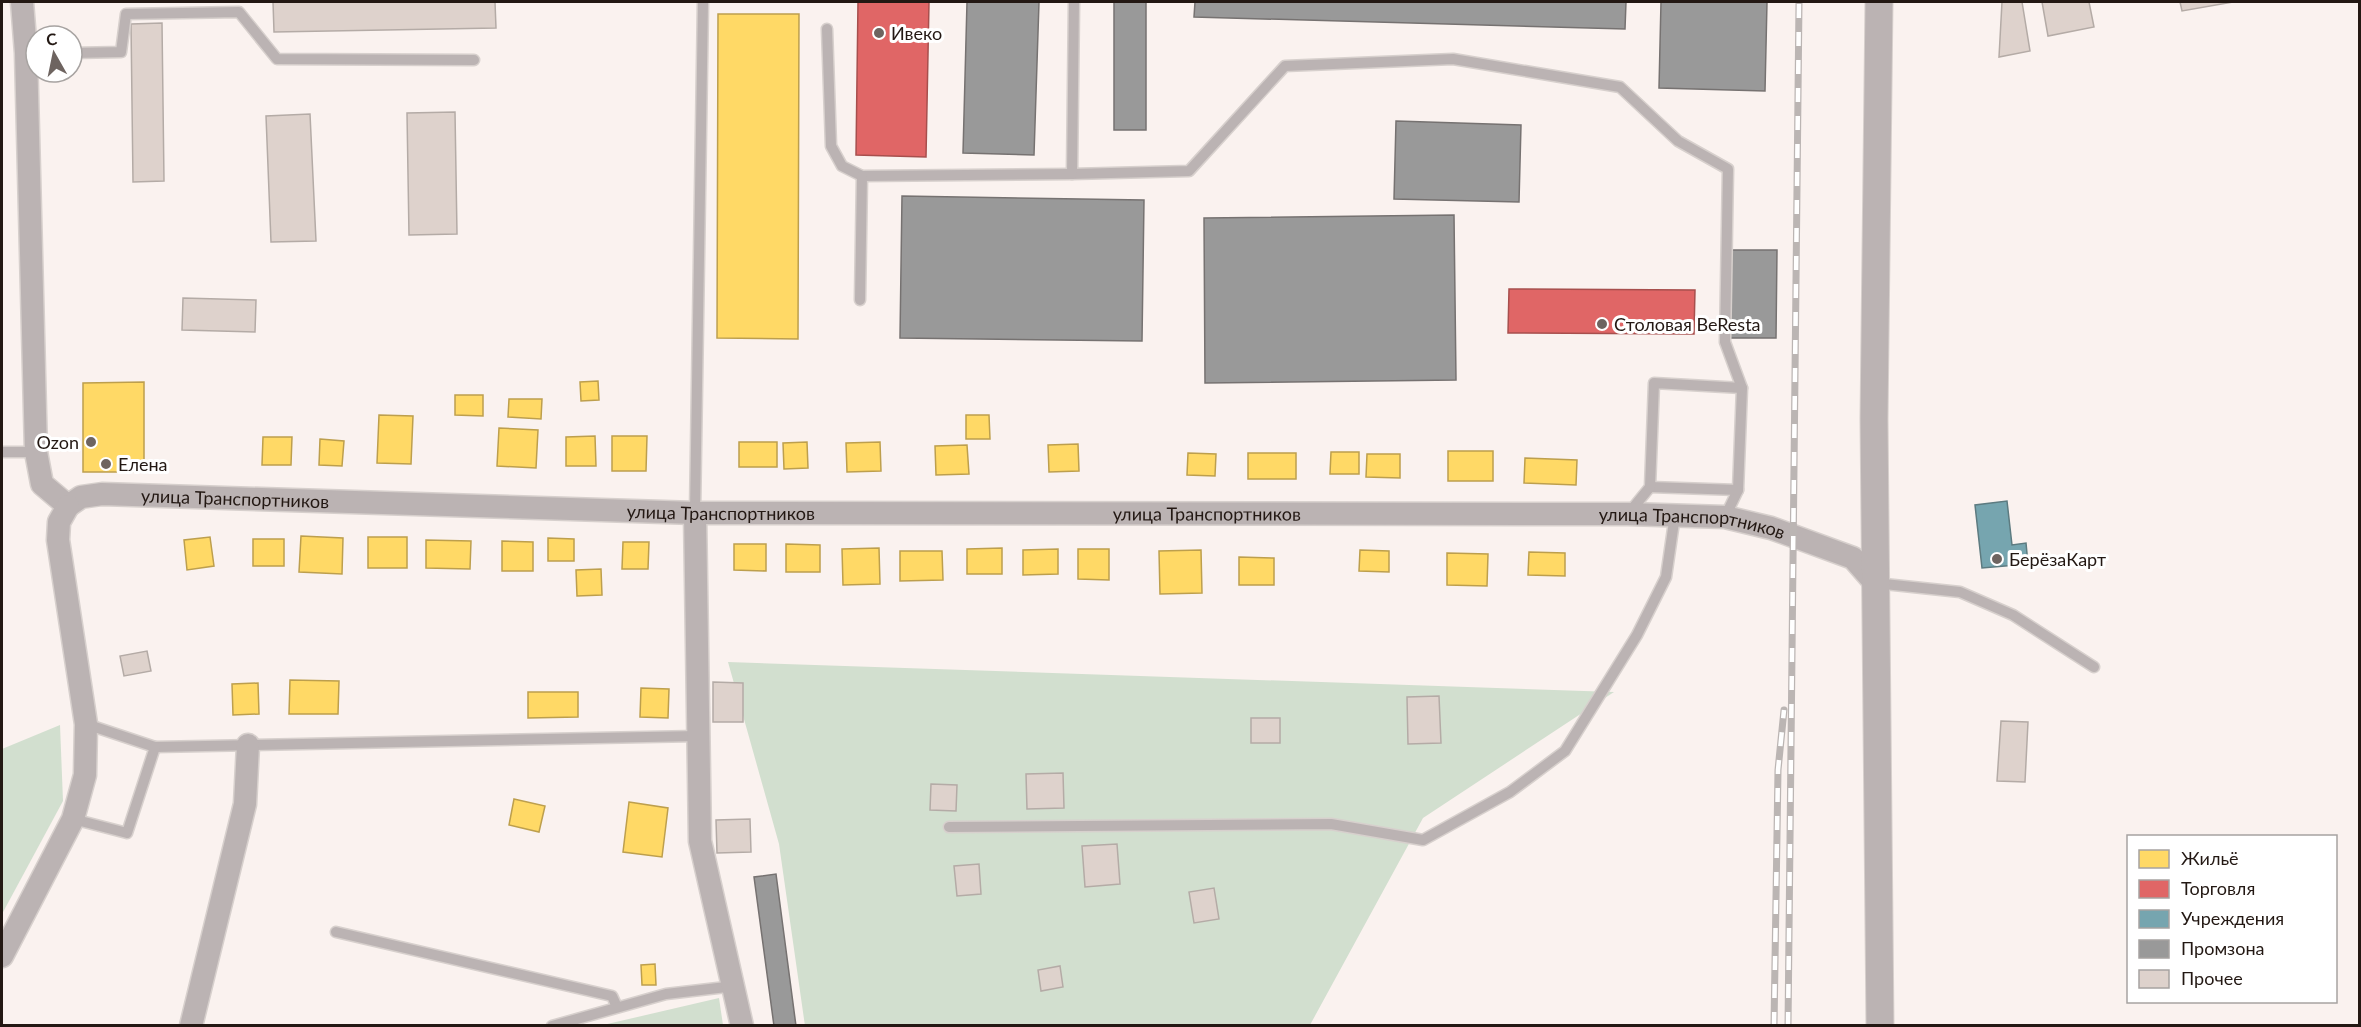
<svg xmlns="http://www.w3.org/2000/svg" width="2361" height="1027" viewBox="0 0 2361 1027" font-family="Lato,sans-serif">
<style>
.green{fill:#d2dfcf}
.homes{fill:#ffd966;stroke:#bd9f4d;stroke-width:1.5}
.shops{fill:#e06666;stroke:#a74f4d;stroke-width:1.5}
.public{fill:#76a5af;stroke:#5d7b80;stroke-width:1.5}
.industry{fill:#999;stroke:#767271;stroke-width:1.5}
.building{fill:#ded2cc;stroke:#b4aba6;stroke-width:1.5}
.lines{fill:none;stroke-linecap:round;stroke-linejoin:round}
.service-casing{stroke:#d7d0cd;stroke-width:13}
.minor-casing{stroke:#d7d0cd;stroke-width:25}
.tertiary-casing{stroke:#d7d0cd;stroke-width:29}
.service{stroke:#bbb3b3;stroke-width:10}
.minor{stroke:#bbb3b3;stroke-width:22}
.tertiary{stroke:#bbb3b3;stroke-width:27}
.rail-casing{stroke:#bbb5b3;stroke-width:7}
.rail{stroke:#fff;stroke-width:4.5;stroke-dasharray:14;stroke-linecap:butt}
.poi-dot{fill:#6e6460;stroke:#fff;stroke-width:2}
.labels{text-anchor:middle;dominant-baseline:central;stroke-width:6;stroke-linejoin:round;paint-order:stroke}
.poi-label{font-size:18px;fill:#231813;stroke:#fff;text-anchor:start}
.street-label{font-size:18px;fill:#231813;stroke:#fff}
</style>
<rect width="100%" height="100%" fill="#faf2ef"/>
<g class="green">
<polygon points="728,662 1614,692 1423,818 1310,1025 805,1026 779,844"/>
<polygon points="60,725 63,801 2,914 2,749"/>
<polygon points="719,998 723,1025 603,1025"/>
</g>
<g class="homes">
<polygon points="718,14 799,14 798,339 717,338"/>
<polygon points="598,381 599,400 581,401 580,382"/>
<polygon points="144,382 144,472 83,472 83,383"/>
<polygon points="455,395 483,395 483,416 455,415"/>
<polygon points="509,399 542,399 541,419 508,417"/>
<polygon points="379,415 413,416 411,464 377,463"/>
<polygon points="966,415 989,415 990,439 966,439"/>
<polygon points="499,428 538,430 536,468 497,466"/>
<polygon points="595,436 596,466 566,466 566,437"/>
<polygon points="612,436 647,436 646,471 612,471"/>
<polygon points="263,437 292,437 291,465 262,465"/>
<polygon points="320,439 344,441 342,466 319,465"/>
<rect x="739" y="442" width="38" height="25"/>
<polygon points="807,442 808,468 784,469 783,443"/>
<polygon points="880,442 881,471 847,472 846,443"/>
<polygon points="1078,444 1079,471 1049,472 1048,445"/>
<polygon points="967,445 969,474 936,475 935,446"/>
<rect x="1448" y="451" width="45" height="30"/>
<polygon points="1331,452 1359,452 1359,474 1330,474"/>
<polygon points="1188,453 1216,454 1215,476 1187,475"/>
<rect x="1248" y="453" width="48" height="26"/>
<polygon points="1367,454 1400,454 1400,478 1366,477"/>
<polygon points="1525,458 1577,460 1576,485 1524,483"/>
<polygon points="301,536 343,538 342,574 299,572"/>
<polygon points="210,537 214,566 187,570 184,540"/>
<rect x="368" y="537" width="39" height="31"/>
<polygon points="548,538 574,539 574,561 548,561"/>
<rect x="253" y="539" width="31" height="27"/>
<polygon points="426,540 471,541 470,569 426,568"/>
<polygon points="502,541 533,542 533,571 502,571"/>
<polygon points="623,542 649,542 648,569 622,569"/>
<polygon points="734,544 766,544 766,571 734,570"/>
<polygon points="786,544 820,545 820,572 786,572"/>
<polygon points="879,548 880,584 843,585 842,549"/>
<polygon points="1002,548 1002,574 967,574 967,549"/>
<polygon points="1058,549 1058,574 1023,575 1023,550"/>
<polygon points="1078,549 1109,549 1109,580 1078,579"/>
<polygon points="1201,550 1202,593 1160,594 1159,551"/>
<polygon points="1360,550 1389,551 1389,572 1359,571"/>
<polygon points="900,551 942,551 943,580 900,581"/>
<polygon points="1529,552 1565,553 1565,576 1528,575"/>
<polygon points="1447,553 1488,554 1487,586 1447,585"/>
<polygon points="1239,557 1274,558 1274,585 1239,585"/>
<polygon points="601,569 602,595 577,596 576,570"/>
<polygon points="290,680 339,681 338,714 289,714"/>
<polygon points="258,683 259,714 233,715 232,684"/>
<polygon points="641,688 669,689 668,718 640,717"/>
<polygon points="528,692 578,692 578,717 528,718"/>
<polygon points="514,799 545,806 539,832 509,825"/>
<polygon points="629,802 668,808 662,857 623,852"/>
<polygon points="655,964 656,985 642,985 641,965"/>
</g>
<g class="shops">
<polygon points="858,2 929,2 926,157 856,155"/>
<polygon points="1509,289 1695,290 1694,334 1508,333"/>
</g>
<polygon class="public" points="2007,501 2012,545 2026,543 2028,564 1982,568 1975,505"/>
<g class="industry">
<polygon points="967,2 1039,2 1034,155 963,153"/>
<rect x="1114" y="2" width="32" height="128"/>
<polygon points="1195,2 1626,2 1625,29 1194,17"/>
<polygon points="1661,2 1767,2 1765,91 1659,88"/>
<polygon points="1396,121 1521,125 1519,202 1394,199"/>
<polygon points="902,196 1144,200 1142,341 900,338"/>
<polygon points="1454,215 1456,380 1205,383 1204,218"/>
<polygon points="1729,250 1777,250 1776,338 1728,338"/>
<polygon points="776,874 796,1026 774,1026 754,877"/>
</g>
<g class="building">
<polygon points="273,2 495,2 496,28 274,32"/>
<polygon points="2002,2 2022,2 2030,51 1999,57"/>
<polygon points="2042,2 2089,2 2094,27 2048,36"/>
<polygon points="2180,2 2233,2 2182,11"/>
<polygon points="162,23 164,181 133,182 131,24"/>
<polygon points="455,112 457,234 409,235 407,113"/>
<polygon points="310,114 316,241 271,242 266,116"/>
<polygon points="183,298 256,300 255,332 182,330"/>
<polygon points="147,651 151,671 124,676 120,656"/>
<polygon points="713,682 743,683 743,722 713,722"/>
<polygon points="1439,696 1441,743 1408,744 1407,697"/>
<rect x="1251" y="718" width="29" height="25"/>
<polygon points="2001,721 2028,722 2025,782 1997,781"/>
<polygon points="1063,773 1064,808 1027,809 1026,774"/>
<polygon points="931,784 957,785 956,811 930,810"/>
<polygon points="750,819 751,852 717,853 716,820"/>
<polygon points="1117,844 1120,884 1085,887 1082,846"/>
<polygon points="979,864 981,894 957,896 954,866"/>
<polygon points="1214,888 1219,919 1194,923 1189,892"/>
<polygon points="1060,966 1063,987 1041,991 1038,970"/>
</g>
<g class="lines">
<g class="service-casing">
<g id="service">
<polyline points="1074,2 1072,174 1189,171 1285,66 1453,59 1620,87 1678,141 1728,169 1725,342 1742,388 1738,490 1725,517"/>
<polyline points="827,29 831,146 842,166 862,176 1072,174"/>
<polyline points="72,53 121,52 126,14 239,12 277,59 474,60"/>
<polyline points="860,300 862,176"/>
<polyline points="2,452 36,452"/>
<polyline points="1650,487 1738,490"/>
<polyline points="695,513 703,2"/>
<polyline points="1628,514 1650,487 1654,383 1742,388"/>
<polyline points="1875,583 1960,592 2013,615 2094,667"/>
<polyline points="86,724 155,747 697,736"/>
<polyline points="73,819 127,833 155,747"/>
<polyline points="949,827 1331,824 1423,840 1510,792 1565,751 1637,635 1666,577 1675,515"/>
<polyline points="336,932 612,996 617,1007"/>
<polyline points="552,1026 666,994 735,986"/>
</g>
</g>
<g class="minor-casing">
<g id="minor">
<path id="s1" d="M22,2L26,53L36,452L42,484L68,506L81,497L102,494L695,513L1628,514L1725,517L1771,528L1853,558L1875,583"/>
<polyline points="695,513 700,841 742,1026"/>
<polyline points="2,956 73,819 85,775 86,724 58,540 59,522 68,506"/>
<polyline points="191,1026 245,804 248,745"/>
</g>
</g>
<g class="tertiary-casing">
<polyline id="tertiary" points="1879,2 1874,419 1880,1026"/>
</g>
<use href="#service" class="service"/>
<use href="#minor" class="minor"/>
<use href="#tertiary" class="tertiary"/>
<g class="rail-casing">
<g id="rail">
<polyline points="1774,1026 1778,770 1784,710"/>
<polyline points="1788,1026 1799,2"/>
</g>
</g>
<use href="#rail" class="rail"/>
</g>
<g class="poi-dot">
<circle cx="879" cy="33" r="6"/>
<circle cx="1602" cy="324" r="6"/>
<circle cx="91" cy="442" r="6"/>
<circle cx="106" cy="464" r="6"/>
<circle cx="1997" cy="559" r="6"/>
</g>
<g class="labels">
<g class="poi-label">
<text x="891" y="33">Ивеко</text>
<text x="1614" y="324">Столовая BeResta</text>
<text x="79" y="442" text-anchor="end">Ozon</text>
<text x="118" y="464">Елена</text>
<text x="2009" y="559">БерёзаКарт</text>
</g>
<g class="street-label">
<text stroke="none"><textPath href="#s1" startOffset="687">улица Транспортников</textPath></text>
<text stroke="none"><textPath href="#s1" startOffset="1173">улица Транспортников</textPath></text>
<text stroke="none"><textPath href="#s1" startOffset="1659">улица Транспортников</textPath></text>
<text stroke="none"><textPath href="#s1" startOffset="2145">улица Транспортников</textPath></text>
</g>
</g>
<rect width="2361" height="1027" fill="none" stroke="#231813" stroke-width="6"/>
<rect x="2127" y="835" width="210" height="168" fill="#ffffff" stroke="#a7a3a1" stroke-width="1.5"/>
<rect x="2139" y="850" width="30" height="18" fill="#ffd966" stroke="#a7a3a1" stroke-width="1.5"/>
<text x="2181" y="865" font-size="18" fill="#231813">Жильё</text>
<rect x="2139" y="880" width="30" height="18" fill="#e06666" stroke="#a7a3a1" stroke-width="1.5"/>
<text x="2181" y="895" font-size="18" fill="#231813">Торговля</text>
<rect x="2139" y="910" width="30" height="18" fill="#76a5af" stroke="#a7a3a1" stroke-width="1.5"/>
<text x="2181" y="925" font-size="18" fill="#231813">Учреждения</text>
<rect x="2139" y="940" width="30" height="18" fill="#999999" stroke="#a7a3a1" stroke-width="1.5"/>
<text x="2181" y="955" font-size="18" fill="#231813">Промзона</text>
<rect x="2139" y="970" width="30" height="18" fill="#ded2cc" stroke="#a7a3a1" stroke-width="1.5"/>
<text x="2181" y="985" font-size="18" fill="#231813">Прочее</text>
<g transform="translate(54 54) rotate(351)"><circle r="28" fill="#ffffff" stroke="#a7a3a1" stroke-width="1.5"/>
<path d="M0-4.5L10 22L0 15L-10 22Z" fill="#6e6460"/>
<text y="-9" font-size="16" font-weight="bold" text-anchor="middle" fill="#231813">С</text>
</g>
</svg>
